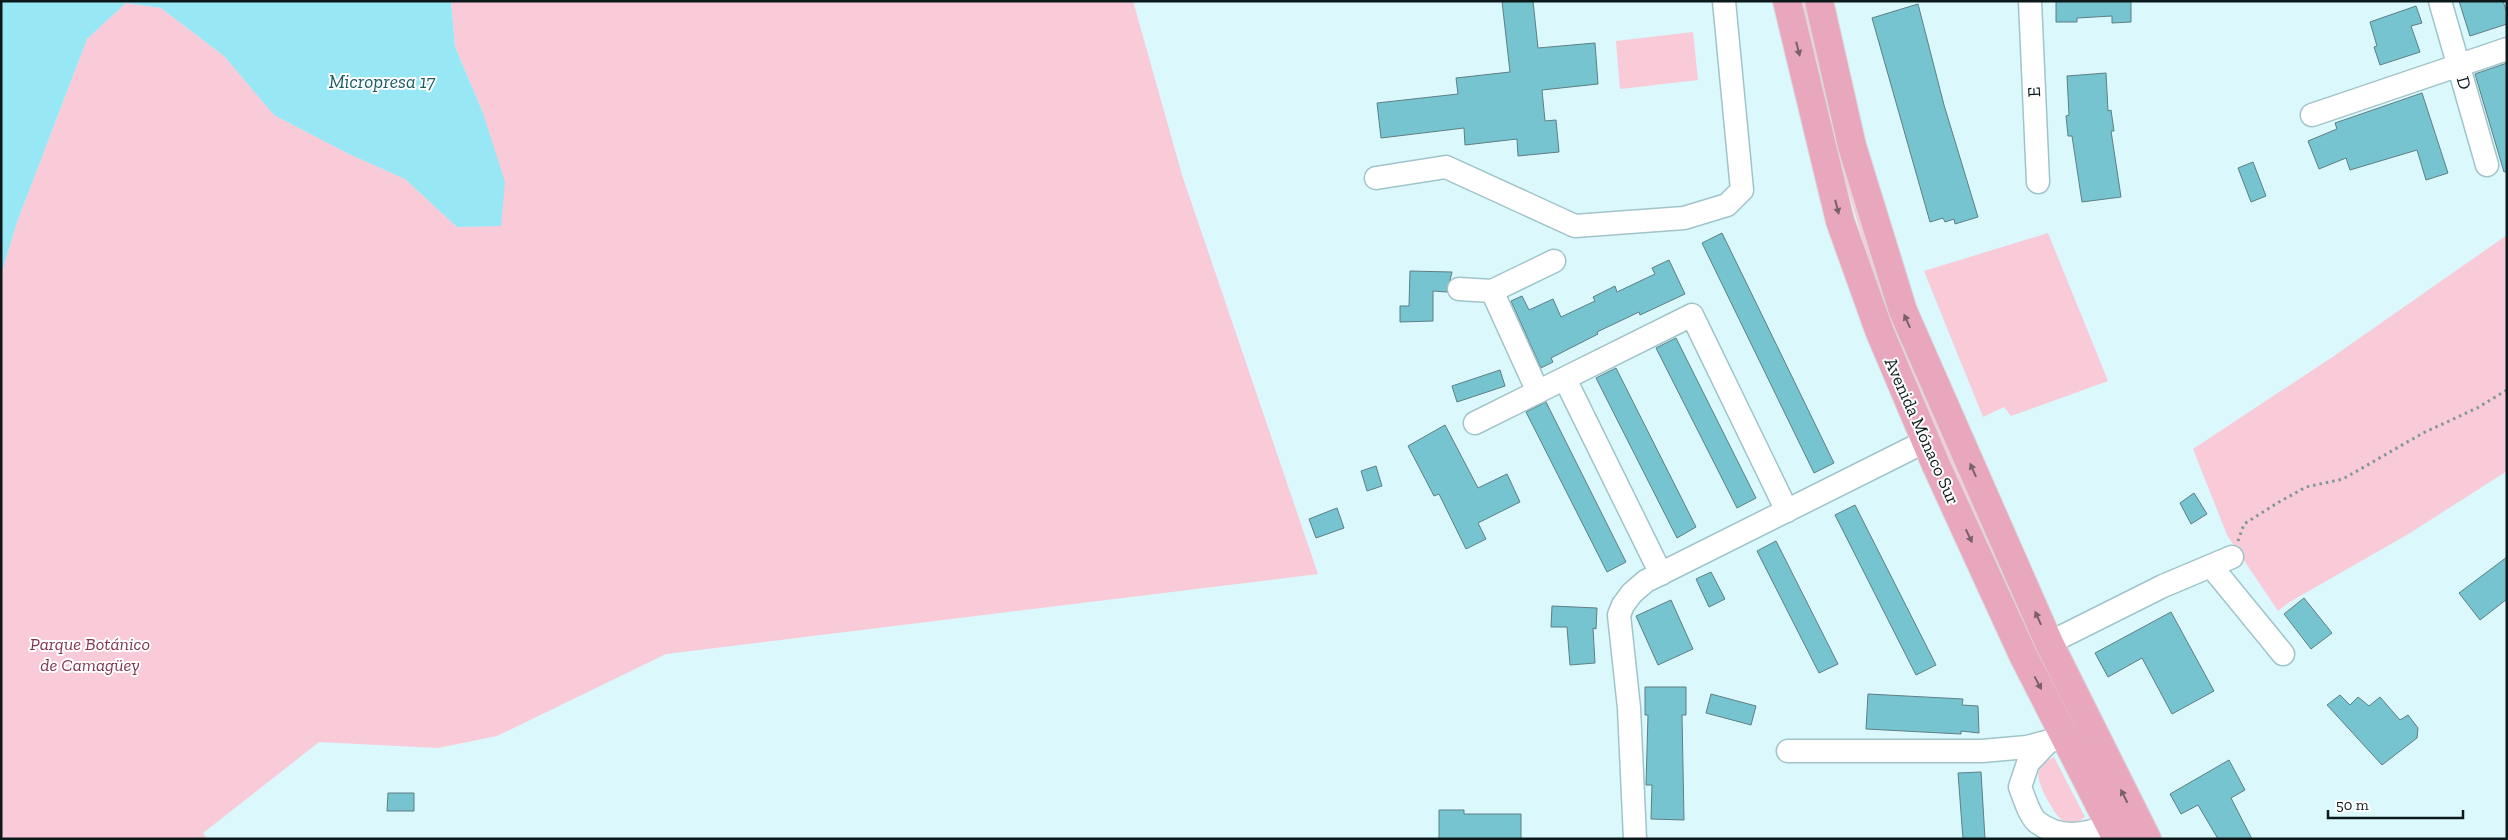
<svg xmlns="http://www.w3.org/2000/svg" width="2508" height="840" viewBox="0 0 2508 840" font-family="'Zilla Slab',serif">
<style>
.green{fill:#f9cad7}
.water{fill:#97e7f4}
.building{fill:#75c4d0;stroke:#5e7f84}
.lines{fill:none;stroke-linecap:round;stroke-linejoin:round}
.minor-casing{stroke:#a1c4ca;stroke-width:25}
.major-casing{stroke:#d8dadb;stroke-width:30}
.path{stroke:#81989b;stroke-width:3;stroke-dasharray:2.5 4;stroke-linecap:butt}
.minor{stroke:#fff;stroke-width:22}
.major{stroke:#e9a7bd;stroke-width:28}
.oneway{fill:#7a606c}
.labels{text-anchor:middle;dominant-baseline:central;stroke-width:4;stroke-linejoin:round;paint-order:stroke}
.street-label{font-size:18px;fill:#0b191b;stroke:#fff}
.park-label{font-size:18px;font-style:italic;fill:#823550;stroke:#fff}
.water-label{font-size:19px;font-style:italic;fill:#195c65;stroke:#fff}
</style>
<rect width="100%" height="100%" fill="#dbf8fc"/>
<g class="green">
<polygon points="451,1 1133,1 1182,175 1318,574 666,654 497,736 438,748 319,742 203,833 207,839 1,839 1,275 17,222 87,39 126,3 161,8 224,56 274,115 349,154 405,179 457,227 501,226 483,113 455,47"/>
<polygon points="1802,1 1810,1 1843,153 2028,627 2022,630 1886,318 1837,153"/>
<polygon points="1693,32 1698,80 1620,89 1616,41"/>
<polygon points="2048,233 2108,381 2011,416 2004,407 1983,417 1924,271"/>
<polygon points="2507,235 2507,471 2410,533 2288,603 2278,611 2227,535 2193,449 2331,358"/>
<path d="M2054,757L2085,817L2076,824C2070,823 2065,823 2061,819C2053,812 2034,779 2039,770C2042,763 2048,760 2054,757Z"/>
</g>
<polygon class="water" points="1,1 451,1 455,47 483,113 505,182 501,226 457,227 405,179 349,154 274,115 224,56 161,8 126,3 87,39 17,222 1,275"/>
<g class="building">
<polygon points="1502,1 1533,1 1538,48 1595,43 1598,84 1542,90 1545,121 1556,120 1559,152 1518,156 1517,139 1465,145 1464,128 1381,138 1377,103 1458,94 1456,78 1510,72"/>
<polygon points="2056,1 2131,1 2131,22 2112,23 2112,16 2077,18 2077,22 2056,22"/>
<polygon points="2459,1 2503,1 2507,13 2507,24 2470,36"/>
<polygon points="1918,4 1944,105 1978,217 1955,224 1954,219 1945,222 1943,218 1930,222 1872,18"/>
<polygon points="2416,6 2422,23 2411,26 2420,52 2380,65 2374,47 2377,46 2370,22"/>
<polygon points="2507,63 2507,171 2504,172 2475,74"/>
<polygon points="2106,73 2108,111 2111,110 2114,131 2111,131 2121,197 2082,202 2072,136 2068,136 2066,116 2069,115 2067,76"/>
<polygon points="2422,93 2448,173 2426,180 2417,150 2350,170 2346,158 2319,169 2308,141 2337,129 2335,123"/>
<polygon points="2253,162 2266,196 2251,202 2238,168"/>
<polygon points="1722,233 1834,463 1814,473 1702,243"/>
<polygon points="1669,260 1685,294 1640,315 1639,312 1597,332 1598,334 1551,358 1553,362 1541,368 1511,301 1522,296 1529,310 1553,299 1561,317 1595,301 1593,297 1615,286 1617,292 1655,274 1652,268"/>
<polygon points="1410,271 1452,272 1447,292 1433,291 1433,321 1400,322 1400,306 1409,306"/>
<polygon points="1676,338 1756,498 1737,508 1656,348"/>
<polygon points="1616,368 1696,527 1677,538 1596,378"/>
<polygon points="1500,370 1505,386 1457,402 1452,386"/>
<polygon points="1546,402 1626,562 1607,572 1526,412"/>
<polygon points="1445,425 1478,488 1507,474 1520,502 1478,523 1486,539 1466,549 1439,494 1434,496 1408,446"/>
<polygon points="1376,466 1382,486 1367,491 1361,471"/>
<polygon points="2194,493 2207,514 2191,524 2180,503"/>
<polygon points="1855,505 1936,665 1916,675 1835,515"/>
<polygon points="1337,508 1344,528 1316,538 1309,519"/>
<polygon points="1776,541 1838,664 1819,673 1757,551"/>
<polygon points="2507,557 2507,599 2480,620 2459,593"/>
<polygon points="1711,572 1725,599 1709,607 1696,579"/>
<polygon points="2304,598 2332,633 2311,649 2284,614"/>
<polygon points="1671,600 1693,649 1658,665 1636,616"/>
<polygon points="1552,606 1597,608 1596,629 1593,628 1595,663 1570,665 1567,627 1551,627"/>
<polygon points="2171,612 2214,691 2172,714 2142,658 2108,677 2095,653"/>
<polygon points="1645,687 1686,687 1686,715 1682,715 1684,820 1651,819 1652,785 1646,785 1648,715 1645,715"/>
<polygon points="1711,694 1756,706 1751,725 1706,713"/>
<polygon points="1868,694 1963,699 1962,705 1978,706 1979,733 1961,731 1961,734 1866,729"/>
<polygon points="2340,695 2350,705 2358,697 2369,706 2380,697 2400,720 2408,715 2418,728 2417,738 2382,765 2327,705"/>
<polygon points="2229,760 2245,790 2231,798 2252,839 2218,839 2198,805 2181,814 2170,794"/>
<polygon points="1981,772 1985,839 1963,839 1958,773"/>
<polygon points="388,793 414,793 414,811 387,811"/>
<polygon points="1439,810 1464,810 1464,814 1521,814 1521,839 1439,839"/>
</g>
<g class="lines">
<g class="minor-casing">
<g id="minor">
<polyline points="2030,1 2038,182"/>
<polyline points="2440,1 2487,165"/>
<polyline points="2312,115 2507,49"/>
<polyline points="1376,178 1446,167 1575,226 1684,218 1727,205 1742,190 1724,1"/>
<polyline points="1459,289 1492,291 1554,261"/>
<polyline points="1492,291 1538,392"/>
<polyline points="1565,379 1661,574"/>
<polyline points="1475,423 1692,315 1787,511"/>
<polyline points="2211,566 2283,654"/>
<polyline points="2049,643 2163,586 2232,557"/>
<path d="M2049,741L2028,763L2020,787C2024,797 2029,815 2037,822C2060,840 2085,835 2110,825"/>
<polyline points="1788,751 1982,751 2027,747 2065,737"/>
<polyline points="1635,839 1629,708 1619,615 1623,605 1632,593 1646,581 1926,441"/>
</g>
</g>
<g class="major-casing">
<g id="major">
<polyline points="1787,1 1840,221 1879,330 1936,465 2023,655 2117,839"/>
<polyline points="1819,1 1852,146 1903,311 2049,643 2147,839"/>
</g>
</g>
<polyline class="path" points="2238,541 2244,524 2279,502 2306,487 2343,479 2423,433 2477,408 2507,390"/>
<use href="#minor" class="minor"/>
<use href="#major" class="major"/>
</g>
<defs><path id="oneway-solid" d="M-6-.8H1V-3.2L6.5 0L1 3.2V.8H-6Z" transform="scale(1.25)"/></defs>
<g class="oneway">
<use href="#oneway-solid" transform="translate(1798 49) rotate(76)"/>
<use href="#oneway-solid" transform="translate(1837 207) rotate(76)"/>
<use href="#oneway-solid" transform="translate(1907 321) rotate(-114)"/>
<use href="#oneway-solid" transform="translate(1973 470) rotate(-114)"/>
<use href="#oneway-solid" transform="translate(1969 536) rotate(65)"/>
<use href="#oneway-solid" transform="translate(2038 618) rotate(-114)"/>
<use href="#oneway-solid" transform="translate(2038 683) rotate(62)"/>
<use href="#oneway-solid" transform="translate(2124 796) rotate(-117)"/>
</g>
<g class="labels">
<g class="street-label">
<text transform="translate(2464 83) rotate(74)">D</text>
<text transform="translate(2034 92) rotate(-93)">E</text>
<text transform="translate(1922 431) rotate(66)">Avenida Mónaco Sur</text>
</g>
<g class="park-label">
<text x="90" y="644">Parque Botánico<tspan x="90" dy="21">de Camagüey</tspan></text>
</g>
<g class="water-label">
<text x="382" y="81">Micropresa 17</text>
</g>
</g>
<rect width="2508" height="840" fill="none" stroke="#0b191b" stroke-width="5"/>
<path d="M2328 810v8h135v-8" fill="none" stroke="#0b191b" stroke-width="2.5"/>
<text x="2336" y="810" font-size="15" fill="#0b191b" stroke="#ffffff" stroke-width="4" paint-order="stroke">50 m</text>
</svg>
